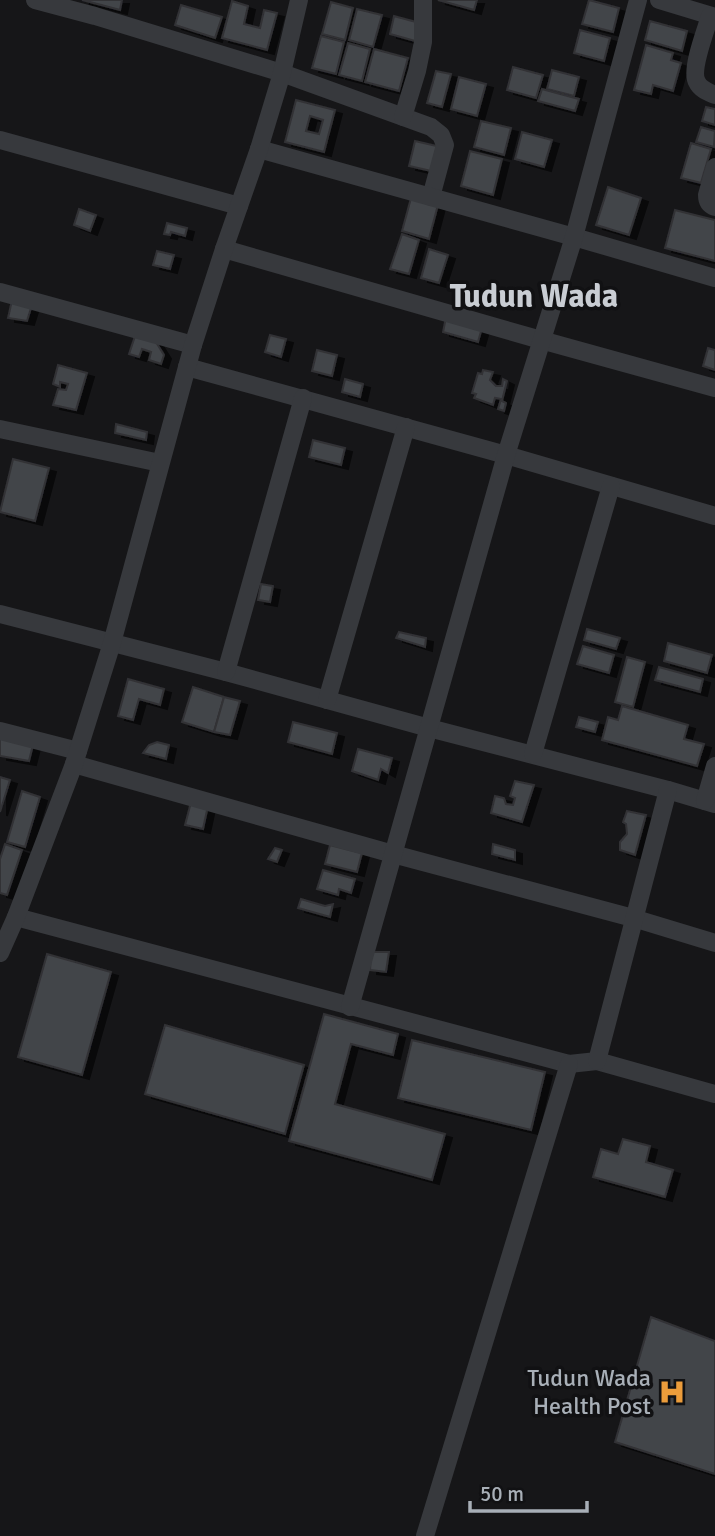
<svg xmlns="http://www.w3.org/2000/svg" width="715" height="1536" viewBox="0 0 715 1536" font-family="Signika,sans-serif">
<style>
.building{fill:#424448;stroke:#303034;stroke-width:2;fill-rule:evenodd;filter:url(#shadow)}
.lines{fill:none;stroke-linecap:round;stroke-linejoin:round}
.street{stroke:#37393d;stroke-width:18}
.labels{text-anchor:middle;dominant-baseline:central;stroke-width:7;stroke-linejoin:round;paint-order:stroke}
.poi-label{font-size:24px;fill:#a8afb7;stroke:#111113;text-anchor:end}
.district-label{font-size:32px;font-weight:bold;fill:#c9cdd3;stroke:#111113}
</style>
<defs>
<filter id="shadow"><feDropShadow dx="7" dy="4" stdDeviation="0" flood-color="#0009"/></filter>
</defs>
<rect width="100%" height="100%" fill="#161618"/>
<g class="building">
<polygon points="82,0 122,0 120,10"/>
<polygon points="438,0 477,0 474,10"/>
<polygon points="589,0 619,8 613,32 582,24"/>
<polygon points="232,1 248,6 244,24 260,28 264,10 277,13 267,50 222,38"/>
<polygon points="331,2 353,8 345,40 322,34"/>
<polygon points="181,5 222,17 215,38 175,25"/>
<polygon points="357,9 382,15 373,47 349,40"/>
<polygon points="394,16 420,23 415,41 390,34"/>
<polygon points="650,21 687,31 682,51 645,40"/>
<polygon points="580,30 610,38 604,61 574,53"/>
<polygon points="321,36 344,42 336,74 312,68"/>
<polygon points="348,43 370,49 362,81 339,75"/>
<polygon points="646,45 673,53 671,60 681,63 673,91 653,85 651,94 634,90"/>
<polygon points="374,49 408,58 399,91 365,82"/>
<polygon points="513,67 543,75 536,98 507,90"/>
<polygon points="552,70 579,77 574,96 547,89"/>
<polygon points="436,71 451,74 442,107 427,103"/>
<polygon points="459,77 486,84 477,116 451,109"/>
<polygon points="542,89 579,99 575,111 538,101"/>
<path d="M296,100L335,110L324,152L285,142ZM310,116L323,120L319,134L306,131Z"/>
<polygon points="706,107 715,109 715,125 702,121"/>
<polygon points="481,121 511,128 504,155 474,147"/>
<polygon points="701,127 715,131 714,147 696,142"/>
<polygon points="522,132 552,140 544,167 515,159"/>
<polygon points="415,141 437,146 431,171 409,166"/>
<polygon points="691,143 711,149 701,183 681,178"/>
<polygon points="470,151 502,159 493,195 461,186"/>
<polygon points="608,187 641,198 629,235 596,225"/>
<polygon points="411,198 438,205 429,239 402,231"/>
<polygon points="79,209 96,215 90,231 74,225"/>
<polygon points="675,210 715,220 715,261 665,248"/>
<polygon points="167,223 187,228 185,236 171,232 170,235 164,234"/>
<polygon points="402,234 419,240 409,274 390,269"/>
<polygon points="429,249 448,255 439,283 421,278"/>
<polygon points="157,251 174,255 170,269 153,265"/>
<polygon points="12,300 32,305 27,321 8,318"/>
<polygon points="446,317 482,328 478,342 443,332"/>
<polygon points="270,335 286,339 281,357 265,352"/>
<polygon points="135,336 156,342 164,355 161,364 149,360 151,352 142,349 139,357 129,354"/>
<polygon points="708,348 715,350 715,370 703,366"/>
<polygon points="317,350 337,355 332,376 312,371"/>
<polygon points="58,365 87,373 76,410 53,405 58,389 66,390 68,384 60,382 60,387 53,384"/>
<polygon points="483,370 493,372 490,380 496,386 502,386 503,379 507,381 502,401 506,403 504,411 498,409 501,399 495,398 493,405 474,398 476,394 472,393 478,373 482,374"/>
<polygon points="345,379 363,384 360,397 342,392"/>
<polygon points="116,424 147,432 146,440 115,433"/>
<polygon points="313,440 345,448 341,465 309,457"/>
<polygon points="13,459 49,468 35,521 0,512"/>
<polygon points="261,584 273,586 270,602 258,600"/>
<polygon points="587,629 620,638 616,649 584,640"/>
<polygon points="399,632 426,638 425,647 396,638"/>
<polygon points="668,643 712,655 707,673 664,661"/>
<polygon points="583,646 614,655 609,673 577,664"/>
<polygon points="627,657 645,662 633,707 615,702"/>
<polygon points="659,667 703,679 700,692 655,680"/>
<polygon points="128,679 164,689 160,705 139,699 133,720 118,716"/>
<polygon points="193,687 224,697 214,732 182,722"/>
<polygon points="224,697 240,701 230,735 214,732"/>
<polygon points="622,706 688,725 684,739 704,744 697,766 602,740 608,717 618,720"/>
<polygon points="579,717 598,722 595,732 576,727"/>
<polygon points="293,722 337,733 332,754 288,742"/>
<polygon points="0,732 33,745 29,761 0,756"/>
<polygon points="157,742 169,745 166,759 143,753 149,745"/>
<polygon points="358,749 392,758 388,773 381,769 378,780 352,771"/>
<polygon points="0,777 10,780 0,812"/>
<polygon points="515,781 534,785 522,822 491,813 495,796 504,798 506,804 513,805 515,798 510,796"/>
<polygon points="22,791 40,797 25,847 7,842"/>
<polygon points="191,802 208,806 203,829 185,825"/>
<polygon points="627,811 646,815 635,855 620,850 620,842 627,834 626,824 623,822"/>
<polygon points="5,844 22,850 7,895 0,893 0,859"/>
<polygon points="493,844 515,850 515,860 492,854"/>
<polygon points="330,845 362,853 357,872 325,864"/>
<polygon points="275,848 282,850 277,862 268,859"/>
<polygon points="323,870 355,879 351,893 339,889 338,895 317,889"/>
<polygon points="301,899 325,906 333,904 330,917 298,908"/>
<polygon points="371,952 389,952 386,972 370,970"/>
<polygon points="47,954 111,972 82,1075 18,1057"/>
<polygon points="324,1014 398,1034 393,1055 351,1044 335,1104 445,1134 432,1180 289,1141"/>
<polygon points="165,1025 304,1065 285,1134 145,1094"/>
<polygon points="412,1040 545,1072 531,1130 398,1098"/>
<polygon points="623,1139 650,1146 646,1162 673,1170 665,1197 593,1177 601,1149 618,1154"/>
<polygon points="651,1317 715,1341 715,1474 615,1442"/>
</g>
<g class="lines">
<g class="street">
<polyline points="35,0 95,16 282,73 431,127 441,135 445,145 431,197"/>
<polyline points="659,0 715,17"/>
<path d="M710,16C706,30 690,70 697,82C700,89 708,92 715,95"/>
<polyline points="403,117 417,71 423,42 423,0"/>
<polyline points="0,140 239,206"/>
<polyline points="259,149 574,237 715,278"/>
<path d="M715,167L707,195C707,202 709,205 715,207"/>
<polyline points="224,249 541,340 715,388"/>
<polyline points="0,292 193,345"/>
<polyline points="187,367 506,455 715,516"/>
<polyline points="0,429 160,463"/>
<polyline points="0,614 226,672 429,728 668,790 715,804"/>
<polyline points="226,672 303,398"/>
<polyline points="327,700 406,427"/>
<polyline points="0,731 78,751"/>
<polyline points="533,754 611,486"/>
<polyline points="74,764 393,854 633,918 715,943"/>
<polyline points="705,801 715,766"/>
<polyline points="16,917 569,1064 597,1061 715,1094"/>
<polyline points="0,953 16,917 74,764 112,643 193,345 224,249 259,149 282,73 299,0"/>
<polyline points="350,1007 506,455 574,237 638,0"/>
<polyline points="597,1061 668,790"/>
<polyline points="425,1536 569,1064"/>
</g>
</g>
<defs>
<g id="hospital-bare" transform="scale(2.1)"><path d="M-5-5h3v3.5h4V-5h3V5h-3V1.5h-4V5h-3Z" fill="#eb9c3b" stroke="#111113" stroke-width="2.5" paint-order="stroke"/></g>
</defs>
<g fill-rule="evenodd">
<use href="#hospital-bare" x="672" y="1392"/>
</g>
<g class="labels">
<g class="poi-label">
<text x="651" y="1378">Tudun Wada<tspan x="651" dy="28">Health Post</tspan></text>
</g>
<g class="district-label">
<text x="534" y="296">Tudun Wada</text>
</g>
</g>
<path d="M470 1501v10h117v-10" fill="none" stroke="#a8afb7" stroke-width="3.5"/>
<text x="480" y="1501" font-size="21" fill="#a8afb7" stroke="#111113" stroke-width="5" paint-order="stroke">50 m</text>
</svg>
